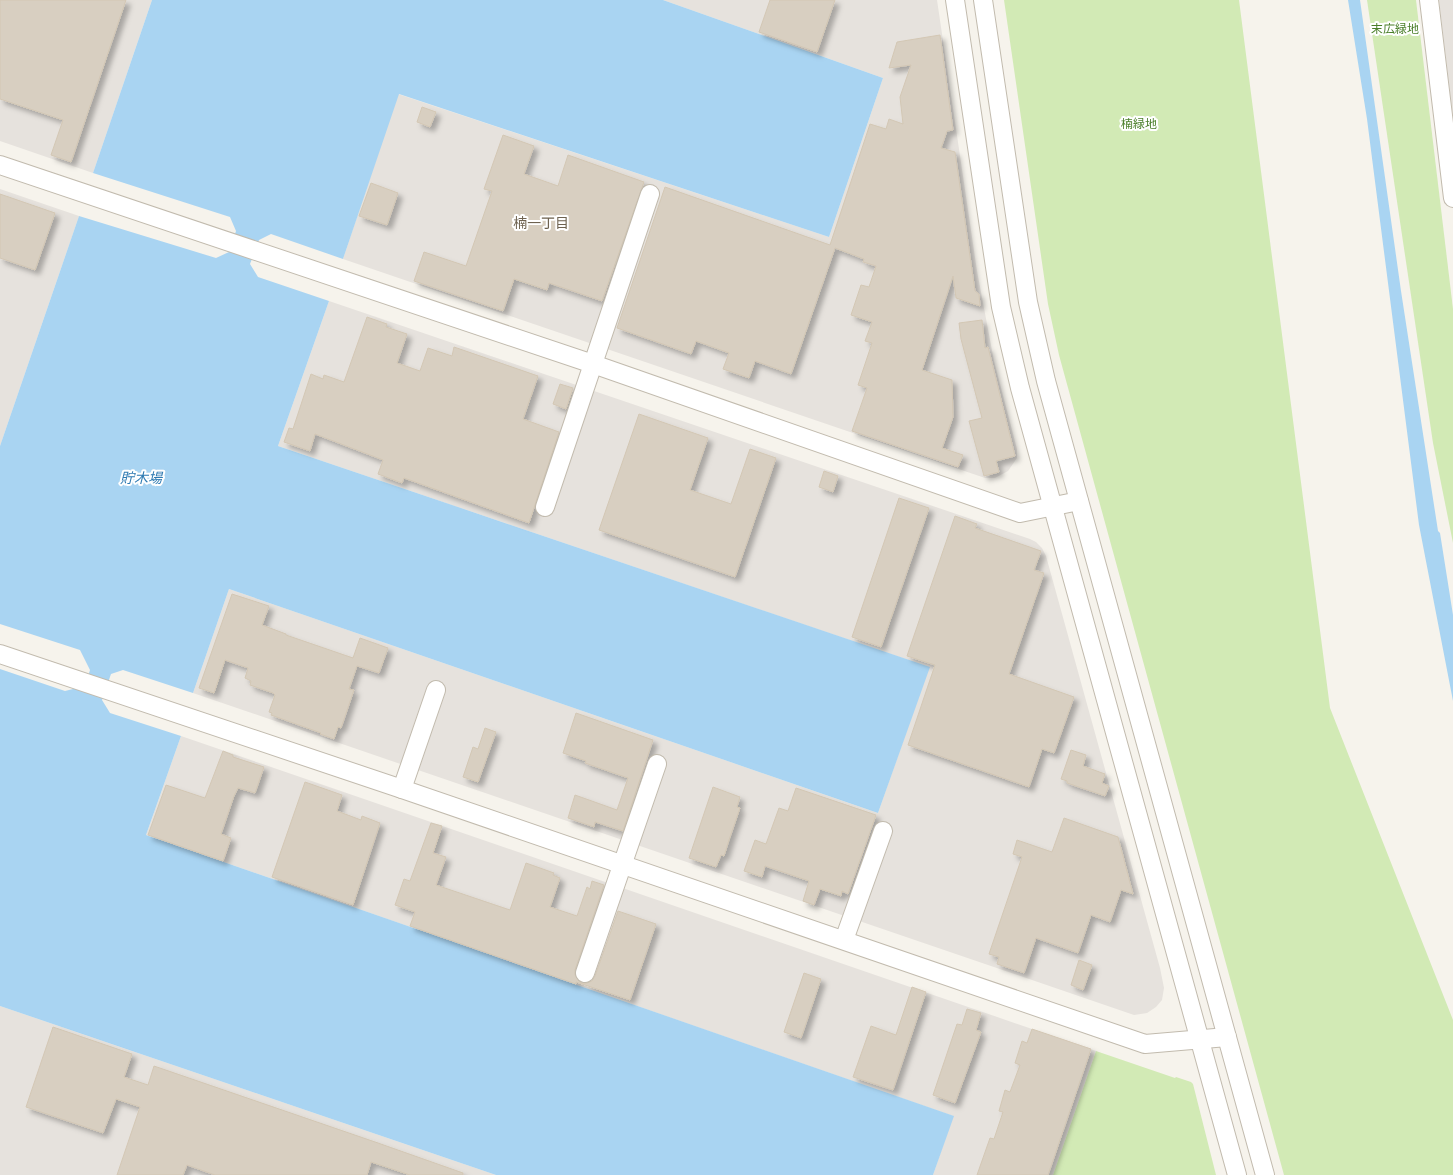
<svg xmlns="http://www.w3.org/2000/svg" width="1453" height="1175" viewBox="0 0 1453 1175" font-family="'IBM Plex Sans','Noto Sans JP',sans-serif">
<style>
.industrial{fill:#e6e2dd}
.green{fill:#d2eab5}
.water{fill:#a9d4f2}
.building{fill:#d8cfc1;stroke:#d3c7b4;filter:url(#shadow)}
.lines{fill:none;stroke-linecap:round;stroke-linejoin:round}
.minor-casing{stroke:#c2bbae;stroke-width:20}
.minor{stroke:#fff;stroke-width:18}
.labels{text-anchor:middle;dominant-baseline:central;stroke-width:4;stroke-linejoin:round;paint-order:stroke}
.park-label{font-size:12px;fill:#4a7f2a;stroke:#fff}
.neighbourhood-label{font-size:14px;fill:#6e6250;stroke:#fff}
.water-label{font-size:14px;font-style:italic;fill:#2e7ab2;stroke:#fff}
</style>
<defs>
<filter id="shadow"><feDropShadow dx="4.5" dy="4.5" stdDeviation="2.5" flood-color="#0004"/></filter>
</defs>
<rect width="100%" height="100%" fill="#f6f3ec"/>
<g class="industrial">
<polygon points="0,0 152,0 93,173 0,141"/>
<polygon points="663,0 937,0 977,271 994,361 1017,449 1017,458 1008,471 995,478 985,478 343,259 398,94 829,237 883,78"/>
<polygon points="1439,0 1453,0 1453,118"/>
<polygon points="0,189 79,216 0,446"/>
<polygon points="329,301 1030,539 1036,542 1042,548 1046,556 1160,968 1164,988 1162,1000 1156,1007 1147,1013 1134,1015 193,693 229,589 878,813 929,667 278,446"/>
<polygon points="181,736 1096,1051 1053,1175 933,1175 953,1116 146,835"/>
<polygon points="0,1006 496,1175 0,1175"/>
</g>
<g class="green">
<polygon points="1004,0 1239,0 1330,708 1453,1020 1453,1175 1284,1175 1059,355 1048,304"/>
<polygon points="1367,0 1416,0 1453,309 1453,543 1433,443"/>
<polygon points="1096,1051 1175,1078 1176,1077 1191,1082 1193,1084 1216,1175 1053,1175"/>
</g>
<g class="water">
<polygon points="152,0 663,0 883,78 829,237 399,94 343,259 271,234 259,240 250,264 258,277 329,301 278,446 930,667 878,813 229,589 193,693 123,670 111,674 102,700 110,713 181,736 146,835 954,1116 933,1175 496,1175 0,1006 0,669 65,691 85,686 90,670 80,650 0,624 0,446 79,216 216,258 229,252 236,231 230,217 93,173"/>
<polygon points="1348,0 1360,0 1401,291 1438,531 1440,533 1453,615 1453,701 1419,525 1367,119"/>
</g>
<g class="building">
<polygon points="0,0 126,0 71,162 51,155 63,120 0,99"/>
<polygon points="770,0 835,0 817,52 759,32"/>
<polygon points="940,35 953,130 947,131 941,148 955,152 975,291 979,294 980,306 956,298 953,276 922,370 952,380 953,417 942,448 963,455 958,467 852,431 867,388 858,385 872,343 865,341 872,322 851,315 861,285 869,287 876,266 863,262 864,259 835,248 791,374 755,361 749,378 723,369 729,353 696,341 691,354 617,328 665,187 830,245 870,124 886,129 889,119 903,124 900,97 911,65 889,68 897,42"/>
<polygon points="422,107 436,112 430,127 417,122"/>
<polygon points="503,135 534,146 524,174 558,186 568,155 644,182 602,301 549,283 547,290 514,279 503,311 414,281 424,252 466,266 492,191 484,189"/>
<polygon points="371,183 398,193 387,225 359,216"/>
<polygon points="0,194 55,213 35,270 0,258"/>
<polygon points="367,317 387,324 386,327 407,334 397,363 420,371 428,348 452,356 454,347 538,376 523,419 559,432 529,523 404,478 402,483 378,474 383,460 315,434 310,451 284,442 289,428 293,429 311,374 323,379 324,375 344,382"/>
<polygon points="982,320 985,348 988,347 1015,456 996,461 999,472 984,476 969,421 982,418 961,339 959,323"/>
<polygon points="560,384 573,388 566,409 553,404"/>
<polygon points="639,414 708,438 690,490 731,504 750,449 776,458 735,577 599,530"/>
<polygon points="824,471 838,476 833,492 819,487"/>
<polygon points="899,498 929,508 881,647 852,637"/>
<polygon points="955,516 977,524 975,528 1041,551 1034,570 1044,573 1009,674 1074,697 1054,753 1042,749 1029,787 908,745 935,665 907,656"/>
<polygon points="232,594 269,606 262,625 286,634 286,635 353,658 360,638 388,648 379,673 357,666 349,689 354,690 341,728 338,727 334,739 320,734 321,733 271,715 272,713 269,712 275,695 273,693 250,685 251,681 245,678 248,668 225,660 214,693 199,688"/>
<polygon points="576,713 653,740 623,831 595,822 594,827 568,818 575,795 617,810 628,778 585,763 586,761 563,753"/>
<polygon points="485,728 496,732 478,782 463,777 473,747 478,749"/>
<polygon points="1071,750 1086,755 1083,766 1105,774 1102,783 1109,786 1105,796 1067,783 1067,781 1061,779"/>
<polygon points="223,751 233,755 233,757 264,767 255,793 238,788 234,796 221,834 231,838 223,861 148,835 166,785 205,798"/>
<polygon points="305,782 342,795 337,811 361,820 362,816 380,823 353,905 272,877"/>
<polygon points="713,787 740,797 737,807 740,808 729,840 724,856 721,855 716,867 689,858"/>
<polygon points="796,788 876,815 848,894 842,891 841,896 820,889 814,905 803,901 809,881 765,866 762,877 744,871 755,840 766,844 779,808 788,811"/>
<polygon points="1064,818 1118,837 1133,894 1121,890 1110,922 1091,915 1078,953 1036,938 1024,973 997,964 999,957 989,954 1022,857 1013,854 1017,840 1052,852"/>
<polygon points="431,823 442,826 433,853 446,857 436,885 510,910 526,863 554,873 553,875 560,878 550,907 577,916 587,887 590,889 592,881 604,885 575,970 575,975 581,983 587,983 592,981 595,976 618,911 656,924 630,1000 576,982 576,984 410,926 415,912 395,905 404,879 410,881"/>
<polygon points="1079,960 1092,965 1083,990 1071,985"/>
<polygon points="804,973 821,979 801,1038 784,1032"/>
<polygon points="912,987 926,992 893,1090 853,1077 871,1026 896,1035"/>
<polygon points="967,1009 981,1013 976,1030 981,1032 955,1103 933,1095 957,1024 962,1025"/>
<polygon points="53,1027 132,1054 124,1077 148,1085 154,1066 378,1143 463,1173 463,1175 410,1175 371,1162 367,1175 215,1175 187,1165 183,1175 117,1175 140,1107 116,1099 103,1133 26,1107"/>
<polygon points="1032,1029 1091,1049 1048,1175 977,1175 990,1138 994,1139 1003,1112 999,1111 1005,1090 1010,1092 1020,1065 1015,1063 1022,1041 1027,1043"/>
</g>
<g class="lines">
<g class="minor-casing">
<g id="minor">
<polyline points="955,0 1001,307 1020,388 1237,1175"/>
<polyline points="983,0 1028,302 1046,381 1265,1175"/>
<polyline points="1429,0 1453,198"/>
<polyline points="0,165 593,364 1020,513 1079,501"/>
<polyline points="545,507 650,194"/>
<polyline points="0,654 402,789 1145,1044 1227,1037"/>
<polyline points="402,789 436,690"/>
<polyline points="844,940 883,831"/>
<polyline points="585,973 657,764"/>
</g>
</g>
<use href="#minor" class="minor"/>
</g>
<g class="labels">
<g class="park-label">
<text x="1395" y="28">末広緑地</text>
<text x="1139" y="123">楠緑地</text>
</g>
<g class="neighbourhood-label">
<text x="541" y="223">楠一丁目</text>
</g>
<g class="water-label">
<text x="141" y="478">貯木場</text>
</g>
</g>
</svg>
